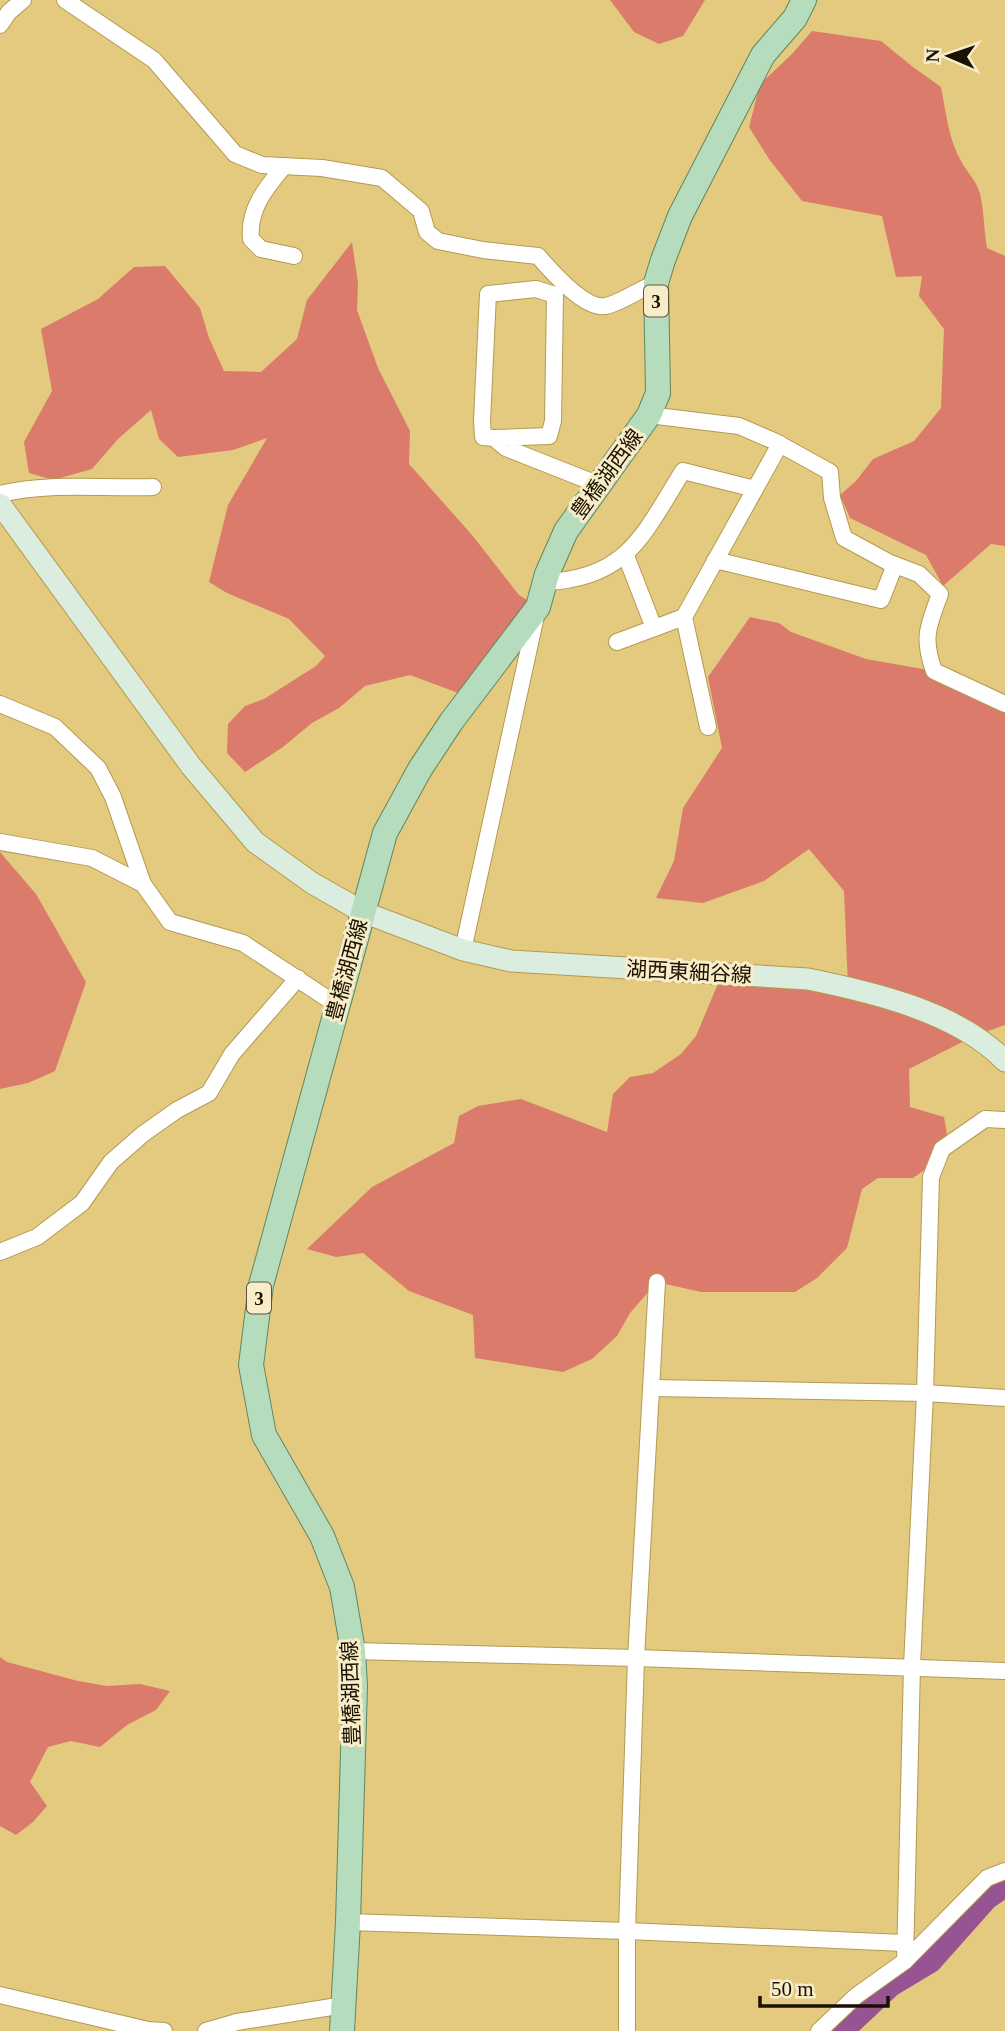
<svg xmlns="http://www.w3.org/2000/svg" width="1005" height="2031" viewBox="0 0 1005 2031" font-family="'Times New Roman','Noto Sans JP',serif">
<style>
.forest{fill:#da7b6b}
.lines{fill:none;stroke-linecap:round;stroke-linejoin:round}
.river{stroke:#975492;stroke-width:30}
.street-casing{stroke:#b49a50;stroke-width:18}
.secondary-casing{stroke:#b49a50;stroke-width:23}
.primary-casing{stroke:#608660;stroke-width:26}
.street{stroke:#fff;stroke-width:16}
.secondary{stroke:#dbeddf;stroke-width:21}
.primary{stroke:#b6dcbe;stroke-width:24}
.labels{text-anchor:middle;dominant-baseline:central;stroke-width:6;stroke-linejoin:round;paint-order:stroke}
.shield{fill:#f9ecc8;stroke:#5d533c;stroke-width:2}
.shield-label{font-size:19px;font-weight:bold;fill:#1a1200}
.street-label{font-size:21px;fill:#1a1200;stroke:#f9ecc8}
</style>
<rect width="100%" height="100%" fill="#e4ca7f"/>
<g class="forest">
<polygon points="610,0 705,0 683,36 659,44 634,32"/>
<path d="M812,31L881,41L913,67L941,87C946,112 948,138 961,161C967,173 976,179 980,194C984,210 984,231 987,248L1005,256V546L991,544L943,586L926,555L850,518L840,495L856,481L873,459L914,441L941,408L944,329L919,296L922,276L896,277L882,216L802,201L769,159L749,127L760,84L792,54Z"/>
<polygon points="352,242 358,283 357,310 378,368 410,431 409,464 472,535 519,595 538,607 469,697 410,675 365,686 339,708 312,723 283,747 245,772 227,753 228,724 245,706 264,699 316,666 325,656 289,619 227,593 209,582 228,505 267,438 233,450 178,457 159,439 151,410 118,439 92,469 53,480 29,473 24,442 52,391 41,329 98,299 134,267 165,266 200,308 209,338 224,371 261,372 297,339 307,300"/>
<polygon points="750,617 779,623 791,632 866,659 934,671 1005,704 1005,1025 974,1036 909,1069 910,1107 944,1117 950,1152 913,1178 878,1178 862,1189 847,1248 817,1278 795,1292 701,1292 657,1282 630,1313 617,1336 592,1359 563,1372 475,1358 473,1315 409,1291 363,1253 336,1257 307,1249 372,1187 454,1143 459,1116 478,1106 521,1099 607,1132 613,1094 630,1077 653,1073 681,1054 696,1036 722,974 848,987 844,891 809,849 764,881 703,903 656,898 674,861 683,808 722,748 708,677"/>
<polygon points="0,852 36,894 86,982 55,1071 28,1083 0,1089"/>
<polygon points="0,1657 7,1662 78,1681 107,1686 140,1684 170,1691 156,1710 127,1725 100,1747 71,1741 48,1747 30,1782 47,1806 33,1822 16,1835 0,1826"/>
</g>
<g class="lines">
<polyline class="river" points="837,2031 888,1983 928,1959 984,1896 1005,1881"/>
<g class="street-casing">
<g id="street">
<path d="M65,0L154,60L235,154L262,165L322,168L382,178L421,211L427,232L438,241L483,250L538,256C551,271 585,310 606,306C620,303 642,288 656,283"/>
<polyline points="0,25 9,12 23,0"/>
<path d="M284,166C266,188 248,209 251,239L261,249L294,256"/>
<path d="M649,415L739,426L774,441L830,472L832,498L844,538L890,563L919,574L940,594C928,627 922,637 934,671L1005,704"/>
<polyline points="494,438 483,437 482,421 488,294 536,289 555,295 553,421 549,436 494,438 506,448 597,484"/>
<path d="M0,494C50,482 102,489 153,487"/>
<polyline points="626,556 654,628"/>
<polyline points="715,560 881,600 895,565"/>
<path d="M545,582C628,579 644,533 683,471L755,489"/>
<polyline points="617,642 684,617"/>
<polyline points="0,704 55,727 98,768 113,797 143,884 170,922 243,943 337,1005"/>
<polyline points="708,727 684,617 780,444"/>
<polyline points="0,842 92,858 143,884"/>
<polyline points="463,950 536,616"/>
<polyline points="0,1252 37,1237 82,1203 111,1162 143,1134 177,1110 209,1093 232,1054 298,978"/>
<polyline points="653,1388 925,1393 1005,1398"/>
<polyline points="353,1651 636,1658 1005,1671"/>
<polyline points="348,1922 627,1931 904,1943"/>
<polyline points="905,1961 912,1666 925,1393 931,1177 942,1149 985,1119 1005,1120"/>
<polyline points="0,1995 148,2030 164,2031"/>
<polyline points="206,2031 237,2022 344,2005"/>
<polyline points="627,2031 627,1931 636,1658 657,1282"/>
<polyline points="819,2031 856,1996 905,1961 987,1878 1005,1871"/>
</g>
</g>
<g class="secondary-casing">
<path id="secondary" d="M0,504L191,766L255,842L312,883L363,912L463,950L511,961L808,979C872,992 958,1012 1005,1061"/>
</g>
<g class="primary-casing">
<polyline id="primary" points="342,2031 348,1922 355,1686 353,1651 342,1587 322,1536 264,1435 251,1365 261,1285 385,833 420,769 451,722 538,607 547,574 566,531 649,415 658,393 656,283 663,260 680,216 763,55 795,18 804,0"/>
</g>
<use href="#street" class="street"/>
<use href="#secondary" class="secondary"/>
<use href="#primary" class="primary"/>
</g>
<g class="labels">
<g class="shield">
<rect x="644" y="285.5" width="24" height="31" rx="5"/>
<rect x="247" y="1282.5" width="24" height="31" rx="5"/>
</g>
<g class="shield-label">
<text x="656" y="301">3</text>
<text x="259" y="1298">3</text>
</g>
<g class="street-label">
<text transform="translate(607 474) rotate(-54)">豊橋湖西線</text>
<text transform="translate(347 970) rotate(-75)">豊橋湖西線</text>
<text transform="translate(689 972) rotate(3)">湖西東細谷線</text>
<text transform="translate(351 1693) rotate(-92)">豊橋湖西線</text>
</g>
</g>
<g transform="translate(949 56) rotate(272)" stroke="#f9ecc8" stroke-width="5" paint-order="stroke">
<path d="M0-5L12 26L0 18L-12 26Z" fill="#1a1200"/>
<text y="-10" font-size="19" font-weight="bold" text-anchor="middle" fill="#1a1200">N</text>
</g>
<path d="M760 1996v10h128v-10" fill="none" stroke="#1a1200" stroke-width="3.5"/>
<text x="771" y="1996" font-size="21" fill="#1a1200" stroke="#f9ecc8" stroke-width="5" paint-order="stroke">50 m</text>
</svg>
